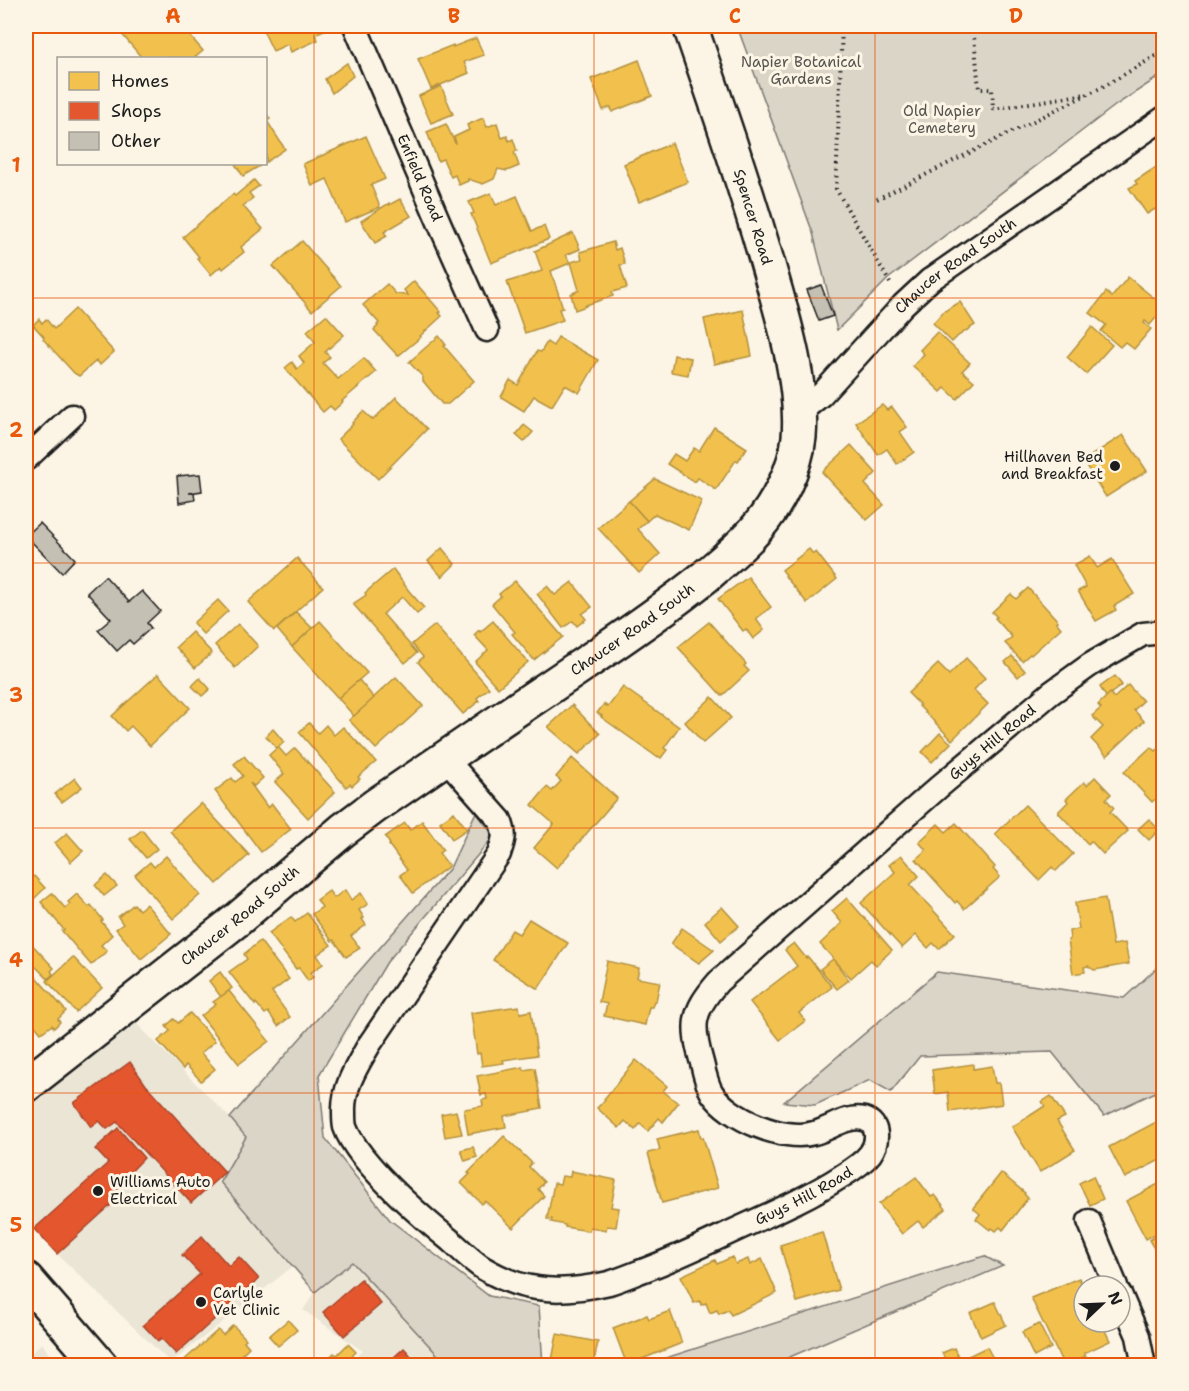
<svg xmlns="http://www.w3.org/2000/svg" width="1189" height="1391" viewBox="0 0 1189 1391" font-family="'Shantell Sans',sans-serif">
<style>
.built{fill:#ebe5d6}
.green{fill:#dbd5c8;stroke:#7c7872;stroke-width:1.5}
.homes{fill:#f2c14e;stroke:#b2903f;stroke-width:1.5}
.shops{fill:#e4572e;stroke:#a84529;stroke-width:1.5}
.building{fill:#c4c0b3;stroke:#1c1c1c;stroke-width:1.5}
.lines{fill:none;stroke-linecap:round;stroke-linejoin:round}
.street-casing{stroke:#1c1c1c;stroke-width:27}
.secondary-casing{stroke:#1c1c1c;stroke-width:38}
.path{stroke:#1c1c1c;stroke-width:4;stroke-dasharray:1.5 4.5;stroke-linecap:butt}
.street{stroke:#fcf5e5;stroke-width:22}
.secondary{stroke:#fcf5e5;stroke-width:33}
.grid{fill:none;stroke:#e8590c;stroke-width:1.5;stroke-opacity:0.55}
.poi-dot{fill:#1c1c1c;stroke:#fcf5e5;stroke-width:2}
.labels{text-anchor:middle;dominant-baseline:central;stroke-width:6;stroke-linejoin:round;paint-order:stroke}
.park-label{font-size:15px;fill:#555450;stroke:#fcf5e5}
.street-label{font-size:15px;fill:#1c1c1c;stroke:#fcf5e5}
.poi-label{font-size:15px;fill:#1c1c1c;stroke:#fcf5e5;text-anchor:start}
.neatline{fill:none;stroke:#e8590c;stroke-width:2}
.grid-label{font-size:20px;text-anchor:middle;font-weight:bold;fill:#e8590c}
</style>
<rect width="100%" height="100%" fill="#fcf5e5"/>
<filter id="ink" filterUnits="userSpaceOnUse"><feTurbulence type="fractalNoise" baseFrequency=".0167" numOctaves="2"/><feDisplacementMap in="SourceGraphic" scale="12" xChannelSelector="R" yChannelSelector="G"/><feConvolveMatrix kernelMatrix="1 2 1 2 8 2 1 2 1" color-interpolation-filters="sRGB"/></filter>
<g filter="url(#ink)">
<g class="built">
<polygon points="133,1020 230,1118 246,1137 220,1182 292,1267 171,1363 57,1254 34,1229 26,1217 26,1108"/>
<polygon points="352,1262 447,1365 346,1365 363,1351 303,1310 315,1292"/>
<polygon points="42,1343 56,1365 26,1365 26,1357"/>
</g>
<g class="green">
<polygon points="737,26 1163,26 1163,74 1116,105 888,279 837,330 813,233"/>
<polygon points="476,812 494,836 387,962 319,1075 325,1138 390,1220 489,1296 539,1306 543,1365 447,1365 352,1262 315,1292 220,1182 246,1137 230,1118 450,868"/>
<polygon points="1163,962 1163,1089 1162,1089 1104,1116 1052,1052 920,1056 891,1092 870,1080 815,1105 784,1102 937,972 1124,998"/>
<polygon points="984,1256 1003,1266 771,1365 644,1365"/>
</g>
<g class="homes">
<polygon points="115,26 187,26 184,29 203,51 194,58 142,58"/>
<polygon points="261,26 333,26 315,34 318,40 291,52 288,44 273,51"/>
<polygon points="476,38 484,55 464,62 469,73 431,89 418,59 453,45 453,47"/>
<polygon points="639,60 652,96 612,112 611,107 603,110 591,79"/>
<polygon points="347,63 353,76 332,93 325,79"/>
<polygon points="441,86 453,114 431,123 419,96"/>
<polygon points="266,113 270,119 267,121 285,149 266,162"/>
<polygon points="483,118 487,127 497,123 502,138 507,136 509,141 513,139 517,151 514,152 519,166 507,171 498,169 494,179 483,184 468,179 468,181 459,185 455,175 451,177 443,159 438,161 427,132 446,124 455,143 456,143 454,137 469,130 467,125"/>
<polygon points="366,136 385,179 371,185 380,207 345,222 327,179 312,186 303,164"/>
<polygon points="672,143 688,182 639,202 624,164"/>
<polygon points="1164,162 1164,221 1155,209 1147,214 1129,188 1137,184 1135,181"/>
<polygon points="235,164 263,164 243,176"/>
<polygon points="254,180 259,186 249,193 253,198 243,206 263,229 241,247 244,252 223,269 221,266 211,275 197,258 199,257 183,237 233,194 235,196"/>
<polygon points="491,193 496,205 517,196 532,231 544,226 549,239 491,263 471,214 474,213 469,202"/>
<polygon points="400,199 411,216 384,232 387,236 375,243 361,221 389,203 389,205"/>
<polygon points="573,233 580,249 566,255 570,263 551,271 563,308 559,309 563,320 525,333 507,282 542,271 535,251"/>
<polygon points="302,241 341,286 312,311 273,266"/>
<polygon points="613,242 615,250 620,248 625,264 620,265 627,288 612,292 613,296 586,305 586,306 575,310 571,294 579,290 571,262 582,259 580,252"/>
<polygon points="1128,277 1164,306 1164,308 1150,325 1145,321 1144,323 1151,329 1134,349 1125,342 1120,347 1101,331 1106,325 1090,313 1106,292 1112,297"/>
<polygon points="414,281 441,312 439,313 442,316 420,336 421,337 398,356 374,330 378,326 377,325 379,323 363,305 387,284 396,294 408,295 404,290"/>
<polygon points="960,302 975,325 958,336 952,342 933,323 943,312"/>
<polygon points="75,309 114,352 100,365 96,361 79,376 74,373 43,339 44,337 33,325 39,319 42,323 46,319 54,329"/>
<polygon points="743,310 752,356 714,364 704,319"/>
<polygon points="326,315 344,335 325,352 330,357 323,363 338,379 364,358 376,372 342,401 343,402 334,410 330,406 323,412 285,368 292,362 297,369 304,363 299,356 315,342 307,331"/>
<polygon points="1092,327 1112,345 1086,374 1067,357"/>
<polygon points="937,332 970,363 962,371 974,381 957,399 945,388 941,392 913,366 924,354 920,350"/>
<polygon points="439,336 446,345 444,346 474,381 448,404 442,404 423,381 423,377 409,362"/>
<polygon points="558,337 598,360 579,393 565,385 552,406 534,396 524,411 501,397 510,380 518,385 537,351 541,352 547,342 553,346"/>
<polygon points="674,355 691,358 688,375 671,372"/>
<polygon points="396,397 427,429 378,479 338,439 353,424 352,423 363,411 373,420"/>
<polygon points="882,405 887,410 892,407 907,427 900,432 914,452 897,464 887,449 878,455 856,423"/>
<polygon points="524,425 533,432 524,442 516,435"/>
<polygon points="714,427 747,448 738,461 736,460 716,490 698,478 695,482 667,464 674,454 685,461 694,448 699,451"/>
<polygon points="1123,435 1147,471 1106,497 1083,461"/>
<polygon points="851,445 876,473 865,484 884,505 867,520 822,472"/>
<polygon points="655,479 702,501 689,530 655,514 647,521 629,501"/>
<polygon points="629,501 647,521 638,529 660,554 639,573 598,528"/>
<polygon points="442,548 455,564 442,577 428,561"/>
<polygon points="809,549 813,554 816,552 837,579 807,603 785,576 786,575 782,570"/>
<polygon points="1090,556 1097,568 1112,559 1134,594 1114,606 1116,610 1096,621 1078,591 1086,587 1074,565"/>
<polygon points="297,558 323,587 274,631 248,602"/>
<polygon points="393,569 409,591 424,608 417,614 402,597 383,614 417,653 405,663 353,604 366,595 365,593"/>
<polygon points="748,577 771,607 756,619 764,630 753,639 746,629 743,631 718,599"/>
<polygon points="515,581 563,637 534,660 512,634 515,632 492,604 501,596 499,594"/>
<polygon points="572,582 592,607 582,614 586,619 577,626 573,621 563,628 537,594 547,586 555,595"/>
<polygon points="1028,588 1058,621 1056,622 1061,628 1031,655 1030,654 1022,661 1005,643 1012,637 995,618 997,617 992,612 1011,594 1016,599"/>
<polygon points="218,600 228,611 203,634 193,623"/>
<polygon points="296,612 312,628 292,647 277,629"/>
<polygon points="320,621 367,673 338,698 292,647"/>
<polygon points="493,621 528,662 498,688 475,662 488,650 474,635 479,630 480,632"/>
<polygon points="709,622 746,664 744,666 749,671 722,696 678,647"/>
<polygon points="238,624 258,646 235,668 215,645"/>
<polygon points="435,625 489,688 477,698 479,701 463,714 418,662 423,657 412,644"/>
<polygon points="192,632 212,653 195,668 176,647"/>
<polygon points="1012,656 1025,671 1018,677 1005,662"/>
<polygon points="966,658 985,678 974,690 988,704 952,740 919,706 920,705 908,693 938,664 949,675"/>
<polygon points="158,674 190,708 150,746 131,726 126,731 112,716"/>
<polygon points="1115,676 1122,685 1106,697 1100,687"/>
<polygon points="396,677 423,706 376,749 349,720"/>
<polygon points="200,678 210,689 202,696 192,686"/>
<polygon points="359,680 374,698 354,716 338,698"/>
<polygon points="1128,685 1143,701 1134,710 1144,721 1107,756 1091,739 1103,727 1092,716 1101,708 1098,705 1110,693 1114,698"/>
<polygon points="623,687 679,727 664,748 667,750 661,758 658,756 657,757 601,717 602,716 597,713 604,704 608,707"/>
<polygon points="712,697 731,718 703,743 685,722"/>
<polygon points="572,705 600,734 579,754 548,727"/>
<polygon points="309,723 318,733 326,725 334,735 343,727 376,762 358,777 360,779 352,786 350,784 346,787 299,732"/>
<polygon points="273,729 284,742 277,749 266,736"/>
<polygon points="940,733 951,743 932,762 922,752"/>
<polygon points="1164,744 1164,792 1152,802 1124,772 1151,747 1156,751"/>
<polygon points="278,747 286,756 295,748 335,792 308,818 275,782 284,774 269,755"/>
<polygon points="244,756 263,778 254,786 250,783 268,808 272,804 291,829 261,852 215,791 232,778 235,782 243,776 234,764"/>
<polygon points="572,758 617,798 557,868 534,848 554,824 532,805 547,787 552,791 561,781 556,777"/>
<polygon points="1095,777 1111,794 1106,799 1114,808 1110,812 1128,831 1103,854 1091,841 1088,844 1058,812 1068,802 1066,799 1084,782 1087,785"/>
<polygon points="75,778 82,787 62,802 55,794"/>
<polygon points="201,803 249,855 217,884 170,831"/>
<polygon points="1025,805 1073,854 1056,871 1052,867 1039,880 995,834"/>
<polygon points="454,812 467,829 452,839 440,822"/>
<polygon points="1149,819 1159,830 1149,840 1138,829"/>
<polygon points="422,821 443,850 439,853 449,866 413,893 400,875 407,870 389,845 390,844 385,837 405,823 410,830"/>
<polygon points="956,823 995,867 993,869 1000,877 964,909 957,901 955,903 916,859 926,850 919,842 938,824 946,832"/>
<polygon points="142,830 157,849 146,858 130,839"/>
<polygon points="67,833 83,851 71,862 55,843"/>
<polygon points="901,855 919,876 910,885 955,934 939,949 933,943 928,948 916,935 902,948 861,903 895,872 889,865"/>
<polygon points="166,856 200,895 173,919 135,875 150,862 154,867"/>
<polygon points="107,875 117,886 104,896 95,885"/>
<polygon points="34,876 45,888 34,899 26,889 26,884"/>
<polygon points="345,890 351,900 361,893 368,904 359,910 364,918 362,919 366,925 351,936 360,948 346,957 334,940 332,941 312,914 322,907 317,900 329,891 334,898"/>
<polygon points="52,893 65,908 70,904 68,902 77,894 89,907 91,905 103,920 101,921 112,935 101,945 107,951 91,965 62,931 64,930 41,902"/>
<polygon points="847,898 892,950 876,965 871,960 851,978 820,944 842,923 832,911"/>
<polygon points="1105,898 1113,945 1125,943 1129,964 1094,970 1088,966 1084,967 1085,972 1073,974 1068,940 1070,939 1069,931 1079,929 1075,903"/>
<polygon points="134,904 139,910 146,904 171,934 141,959 116,929 123,924 118,917"/>
<polygon points="722,907 739,926 721,941 705,922"/>
<polygon points="307,913 331,945 317,955 323,964 310,973 313,977 308,981 299,968 296,969 269,933 291,917 295,922"/>
<polygon points="529,919 568,943 538,989 493,960 512,930 519,934"/>
<polygon points="682,928 714,950 699,963 671,944"/>
<polygon points="27,939 54,968 51,971 53,974 48,979 26,957 26,940"/>
<polygon points="260,941 289,979 272,992 290,1017 278,1026 268,1012 265,1014 256,1003 255,1005 229,972 247,959 244,954"/>
<polygon points="794,943 806,958 808,957 832,987 799,1013 805,1021 780,1040 750,1002 797,966 785,950"/>
<polygon points="73,957 102,988 76,1012 47,981"/>
<polygon points="833,959 849,980 837,989 820,969"/>
<polygon points="607,961 639,968 637,978 660,982 656,1001 654,1001 652,1007 649,1007 645,1025 604,1016 607,1004 599,1002"/>
<polygon points="220,972 232,988 221,997 209,981"/>
<polygon points="35,976 66,1011 58,1019 60,1022 54,1028 52,1025 41,1033 26,1015 26,984"/>
<polygon points="229,991 269,1041 239,1064 201,1016 216,1004 213,1002"/>
<polygon points="519,1006 520,1013 531,1011 537,1055 503,1060 504,1063 482,1066 480,1053 477,1054 471,1013"/>
<polygon points="190,1013 215,1041 201,1053 215,1069 201,1081 186,1065 183,1069 158,1041 170,1031 166,1026 174,1019 178,1023"/>
<polygon points="636,1060 667,1086 663,1091 678,1103 663,1122 659,1118 648,1131 640,1124 635,1130 625,1121 619,1128 597,1108 605,1100 604,1099"/>
<polygon points="973,1064 973,1069 992,1066 995,1083 999,1083 1002,1104 950,1112 948,1092 935,1094 932,1070"/>
<polygon points="523,1067 524,1070 535,1068 542,1108 531,1110 531,1111 504,1116 506,1127 468,1134 464,1109 483,1106 482,1100 487,1099 486,1094 481,1095 477,1076"/>
<polygon points="1051,1096 1065,1117 1057,1121 1075,1150 1040,1172 1012,1127 1045,1106 1042,1102"/>
<polygon points="456,1111 462,1134 445,1137 441,1114"/>
<polygon points="1160,1120 1164,1127 1164,1158 1125,1178 1109,1147"/>
<polygon points="699,1129 701,1138 703,1137 718,1188 662,1203 648,1153 660,1150 657,1139"/>
<polygon points="504,1136 532,1163 529,1167 544,1182 538,1189 544,1196 513,1228 485,1201 482,1204 461,1183 470,1174 468,1173"/>
<polygon points="473,1147 477,1157 465,1161 461,1150"/>
<polygon points="571,1171 616,1180 611,1207 619,1208 616,1227 607,1226 606,1230 590,1227 589,1231 565,1227 565,1225 551,1222 552,1219 547,1219 554,1183 560,1184 562,1176 570,1177"/>
<polygon points="1001,1173 1025,1193 1024,1194 1028,1198 1003,1230 1000,1227 996,1231 992,1228 990,1230 976,1219 980,1214 973,1208"/>
<polygon points="1093,1176 1103,1199 1090,1205 1079,1183"/>
<polygon points="916,1177 931,1197 935,1195 946,1209 923,1227 918,1221 902,1234 879,1204"/>
<polygon points="1164,1181 1164,1229 1146,1239 1126,1201"/>
<polygon points="822,1232 839,1290 797,1302 780,1245"/>
<polygon points="1164,1232 1164,1265 1149,1240"/>
<polygon points="732,1257 736,1264 748,1259 750,1265 762,1259 777,1293 731,1315 728,1310 719,1314 717,1310 710,1313 706,1303 701,1305 700,1301 694,1303 681,1276 715,1260 717,1264"/>
<polygon points="1079,1278 1084,1289 1084,1322 1101,1322 1110,1341 1084,1353 1086,1356 1064,1366 1031,1298"/>
<polygon points="995,1302 1006,1325 981,1337 970,1313"/>
<polygon points="670,1311 682,1343 627,1365 613,1328 647,1315 649,1319"/>
<polygon points="288,1320 297,1330 278,1346 269,1336"/>
<polygon points="1039,1324 1051,1348 1034,1357 1022,1332"/>
<polygon points="233,1325 246,1339 244,1341 249,1347 241,1355 248,1362 244,1366 182,1366 180,1364 218,1330 223,1335"/>
<polygon points="557,1334 598,1342 593,1366 551,1366"/>
<polygon points="348,1344 356,1352 344,1364 343,1363 341,1366 321,1366 334,1353 337,1355"/>
<polygon points="987,1347 997,1366 948,1366 942,1353 954,1348 960,1360"/>
</g>
<g class="shops">
<polygon points="130,1062 146,1085 225,1172 191,1203 117,1122 107,1129 99,1121 91,1127 74,1103"/>
<polygon points="118,1128 144,1158 116,1187 122,1195 57,1254 34,1229 108,1163 95,1149"/>
<polygon points="202,1236 229,1266 239,1257 259,1279 176,1354 161,1338 158,1341 143,1325 200,1274 182,1255"/>
<polygon points="361,1279 381,1304 344,1336 323,1312"/>
<polygon points="404,1348 420,1366 384,1366"/>
</g>
<g class="building">
<polygon points="821,285 833,316 819,321 807,290"/>
<polygon points="200,474 202,491 189,493 194,493 195,500 179,503 177,476"/>
<polygon points="40,523 75,559 62,573 26,536"/>
<polygon points="105,576 129,602 142,591 160,611 147,623 151,628 133,644 129,640 117,651 98,630 111,619 87,593"/>
</g>
<g class="lines">
<g class="street-casing">
<g id="street">
<path id="s1" d="M355,26L441,227L487,330"/>
<path id="s2" d="M799,413L821,395L903,305L930,280L1164,118"/>
<polyline points="26,459 72,416"/>
<path id="s3" d="M445,758L500,820C506,835 504,839 499,854L369,1045C357,1066 343,1087 344,1112C344,1117 344,1123 345,1127C349,1139 357,1149 364,1158C390,1190 420,1216 451,1241C461,1250 472,1261 483,1268C500,1278 518,1286 537,1288C560,1292 587,1288 609,1283C619,1280 629,1276 639,1272C675,1259 709,1242 744,1226C777,1211 811,1196 842,1176C852,1170 863,1163 870,1154C878,1143 880,1124 864,1119C847,1115 830,1129 814,1133C784,1142 729,1119 712,1093C707,1085 704,1072 702,1063C691,1025 692,1012 718,982L940,786L1051,693L1090,665L1143,634L1164,632"/>
<polyline points="1089,1221 1116,1286"/>
<polyline points="1120,1294 1138,1336 1144,1366"/>
</g>
</g>
<g class="secondary-casing">
<g id="secondary">
<path id="s4" d="M26,1085L238,919L343,830L375,806C442,760 508,715 575,670C620,640 664,610 706,576C724,560 742,546 757,528C777,505 796,468 799,437C803,387 786,327 772,279C748,194 719,110 690,26"/>
<polyline points="26,1279 101,1366"/>
</g>
</g>
<g class="path">
<polyline points="842,26 836,189 890,283"/>
<polyline points="973,26 979,89 992,89 993,109 1086,94"/>
<polyline points="877,199 1108,84 1164,51"/>
</g>
<use href="#street" class="street"/>
<use href="#secondary" class="secondary"/>
</g>
</g>
<path class="grid" d="M314,26V1366M594,26V1366M875,26V1366M26,298H1164M26,563H1164M26,828H1164M26,1093H1164"/>
<g class="poi-dot">
<circle cx="1115" cy="466" r="6"/>
<circle cx="98" cy="1191" r="6"/>
<circle cx="201" cy="1302" r="6"/>
</g>
<g class="labels">
<g class="park-label">
<text x="801" y="62">Napier Botanical<tspan x="801" dy="17">Gardens</tspan></text>
<text x="942" y="111">Old Napier<tspan x="942" dy="17">Cemetery</tspan></text>
</g>
<g class="street-label">
<text stroke="none"><textPath href="#s1" startOffset="165">Enfield Road</textPath></text>
<text transform="translate(753 217) rotate(73)">Spencer Road</text>
<text stroke="none"><textPath href="#s2" startOffset="216">Chaucer Road South</textPath></text>
<text stroke="none"><textPath href="#s4" startOffset="759">Chaucer Road South</textPath></text>
<text stroke="none"><textPath href="#s3" startOffset="1752">Guys Hill Road</textPath></text>
<text stroke="none"><textPath href="#s4" startOffset="273">Chaucer Road South</textPath></text>
<text stroke="none"><textPath href="#s3" startOffset="980">Guys Hill Road</textPath></text>
</g>
<g class="poi-label">
<text x="1103" y="457" text-anchor="end">Hillhaven Bed<tspan x="1103" dy="17">and Breakfast</tspan></text>
<text x="110" y="1182">Williams Auto<tspan x="110" dy="17">Electrical</tspan></text>
<text x="213" y="1293">Carlyle<tspan x="213" dy="17">Vet Clinic</tspan></text>
</g>
</g>
<rect width="1189" height="1391" fill="none" stroke="#fcf5e5" stroke-width="66"/>
<rect x="57" y="57" width="210" height="108" fill="#fcf5e5" stroke="#a29e95" stroke-width="1.5"/>
<rect x="69" y="72" width="30" height="18" fill="#f2c14e" stroke="#a29e95" stroke-width="1.5"/>
<text x="111" y="87" font-size="18" fill="#1c1c1c">Homes</text>
<rect x="69" y="102" width="30" height="18" fill="#e4572e" stroke="#a29e95" stroke-width="1.5"/>
<text x="111" y="117" font-size="18" fill="#1c1c1c">Shops</text>
<rect x="69" y="132" width="30" height="18" fill="#c4c0b3" stroke="#a29e95" stroke-width="1.5"/>
<text x="111" y="147" font-size="18" fill="#1c1c1c">Other</text>
<g transform="translate(1102 1304) rotate(67)"><circle r="28" fill="#fcf5e5" stroke="#a29e95" stroke-width="1.5"/>
<path d="M0-4.5L10 22L0 15L-10 22Z" fill="#1c1c1c"/>
<text y="-9" font-size="16" font-weight="bold" text-anchor="middle" fill="#1c1c1c">N</text>
</g>
<rect x="33" y="33" width="1123" height="1325" class="neatline"/>
<g class="grid-label">
<text x="173" y="23">A</text>
<text x="454" y="23">B</text>
<text x="735" y="23">C</text>
<text x="1016" y="23">D</text>
<text x="16" y="172">1</text>
<text x="16" y="437">2</text>
<text x="16" y="702">3</text>
<text x="16" y="967">4</text>
<text x="16" y="1232">5</text>
</g>
</svg>
